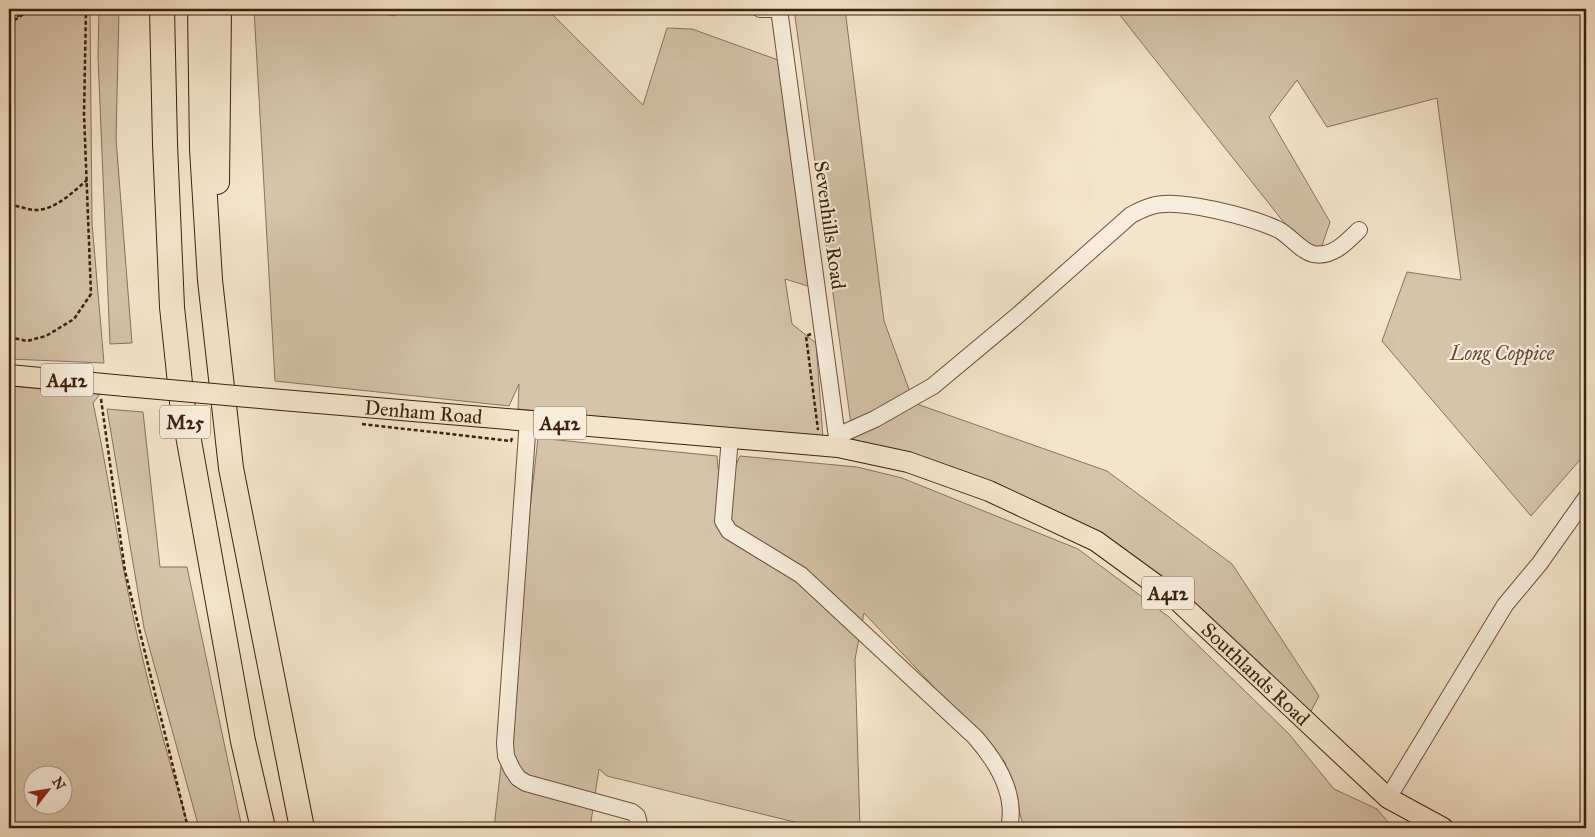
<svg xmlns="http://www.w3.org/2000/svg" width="1595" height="837" viewBox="0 0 1595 837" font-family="'IM FELL Great Primer',serif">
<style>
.green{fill:#d5c3aa;stroke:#89725a;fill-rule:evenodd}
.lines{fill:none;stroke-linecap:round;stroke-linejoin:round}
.stream{stroke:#866e57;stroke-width:4}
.minor-casing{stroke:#6b523b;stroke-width:18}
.major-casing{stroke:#3d210b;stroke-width:22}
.highway-casing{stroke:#3d210b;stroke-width:26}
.path{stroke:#3d210b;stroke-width:2.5;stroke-dasharray:4 2.5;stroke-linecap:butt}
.minor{stroke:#f8eddd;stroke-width:16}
.major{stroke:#f4e4cb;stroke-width:20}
.highway{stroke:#f4e4cb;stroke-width:24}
.major-bridge-casing{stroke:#3d210b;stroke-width:22;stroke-linecap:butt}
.major-bridge{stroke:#f4e4cb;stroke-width:20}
.labels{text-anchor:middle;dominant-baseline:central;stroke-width:4.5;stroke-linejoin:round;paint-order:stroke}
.shield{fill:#f8eddd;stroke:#755e4a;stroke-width:1}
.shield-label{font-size:19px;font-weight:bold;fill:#3d210b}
.street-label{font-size:20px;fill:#3d210b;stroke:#f8eddd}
.park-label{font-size:20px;font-style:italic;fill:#634a33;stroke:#f8eddd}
</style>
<rect width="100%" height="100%" fill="#f4e4cb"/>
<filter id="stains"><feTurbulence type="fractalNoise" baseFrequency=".004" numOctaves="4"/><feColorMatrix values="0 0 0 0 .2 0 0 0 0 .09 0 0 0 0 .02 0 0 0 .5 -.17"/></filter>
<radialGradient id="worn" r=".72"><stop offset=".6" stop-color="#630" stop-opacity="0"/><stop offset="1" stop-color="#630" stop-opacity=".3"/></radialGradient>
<g class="green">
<polygon points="9,9 90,9 92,223 104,363 9,359"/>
<polygon points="99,9 119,9 116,139 132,343 110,344 98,57"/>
<polygon points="254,9 362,9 395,16 397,9 547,9 643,105 667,28 692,29 778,60 811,287 785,279 792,324 816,343 823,438 518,409 519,384 509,406 275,381"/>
<path d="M794,9H845L884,321L914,403L1107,471L1232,564L1319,696L1310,713L1107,537C1028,492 939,467 853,439Z"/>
<polygon points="1115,9 1586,9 1586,453 1531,516 1382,341 1407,272 1461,280 1437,98 1327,127 1297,80 1269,117 1330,222 1316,263"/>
<path d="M9,386L100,394L93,403C107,468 116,533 129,597C145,675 166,752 189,828H9ZM32,774H62V804H32Z"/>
<polygon points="107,409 143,412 160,567 187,567 242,828 199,828 144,628"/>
<polygon points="538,438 717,456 718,468 728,483 740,456 857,467 902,478 1078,549 1169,617 1289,734 1334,789 1377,809 1389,823 1410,828 1024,828 1005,762 864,613 855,659 860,828 819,828 607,776 599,769 590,828 494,828"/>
</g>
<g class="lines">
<polyline class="stream" points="1586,132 1584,135 1586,140"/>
<g class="minor-casing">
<g id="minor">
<polyline points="760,9 779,9"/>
<polyline points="779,9 838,445"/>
<polyline points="528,420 505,743 506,756 512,769 518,778 526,783 632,812 637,816 640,828"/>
<path d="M837,436L875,419L933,386L1017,316L1131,215C1137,212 1144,208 1152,206C1178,197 1254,218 1279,230C1290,236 1301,251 1313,254C1332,258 1347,242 1359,230"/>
<path d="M730,438L723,521L729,531L801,575L975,737C997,762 1017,794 1009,828"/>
<polyline points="1388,798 1505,605 1540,563 1586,498"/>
</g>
</g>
<g class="major-casing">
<g id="major">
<polyline points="9,375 125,386"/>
<path id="s1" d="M282,400L838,447L908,462L989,491L1096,541L1177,600L1388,798L1443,828"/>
</g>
</g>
<g class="highway-casing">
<g id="highway">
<polyline points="162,9 165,144 172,307 182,402 243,741 263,828"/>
<polyline points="200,9 202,149 210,280 231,468 302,828"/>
<polyline points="217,182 219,9"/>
</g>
</g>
<g class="path">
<polyline points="18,17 20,9"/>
<polyline points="9,24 31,9"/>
<path d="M9,205C18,205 27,210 36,210C55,210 73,192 87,180"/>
<polyline points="811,334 806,336 818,430"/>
<polyline points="9,337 27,341 46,336 74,319 91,294 84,114 86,9"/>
<polyline points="101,399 125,571 188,828"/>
<polyline points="362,424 511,441 512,438"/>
</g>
<use href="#minor" class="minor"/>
<use href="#major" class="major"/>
<use href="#highway" class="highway"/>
<g class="major-bridge-casing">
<polyline id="major-bridge" points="125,386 282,400"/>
</g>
<use href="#major-bridge" class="major-bridge"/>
</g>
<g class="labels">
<g class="shield">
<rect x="41" y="363.5" width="52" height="33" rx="4"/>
<rect x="160" y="405.5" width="50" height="33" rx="4"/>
<rect x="534" y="406.5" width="52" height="33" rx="4"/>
<rect x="1142" y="576.5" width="52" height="33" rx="4"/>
</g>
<g class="shield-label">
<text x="67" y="380">A412</text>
<text x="185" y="422">M25</text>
<text x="560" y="423">A412</text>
<text x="1168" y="593">A412</text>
</g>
<g class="street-label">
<text transform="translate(830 225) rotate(82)">Sevenhills Road</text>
<text stroke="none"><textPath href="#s1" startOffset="142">Denham Road</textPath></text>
<text stroke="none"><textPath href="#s1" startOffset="1042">Southlands Road</textPath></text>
</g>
<g class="park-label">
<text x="1502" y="353">Long Coppice</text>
</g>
</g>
<rect width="1595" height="837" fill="none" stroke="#f4e4cb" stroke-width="30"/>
<rect x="10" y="10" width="1575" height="817" fill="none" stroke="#3d210b" stroke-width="2.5"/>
<rect x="15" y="15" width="1565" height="807" fill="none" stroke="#3d210b"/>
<g transform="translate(48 790) rotate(59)"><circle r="24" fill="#f8eddd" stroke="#ad9b89"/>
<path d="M0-4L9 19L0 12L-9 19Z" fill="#8f2418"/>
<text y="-8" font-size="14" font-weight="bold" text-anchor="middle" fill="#3d210b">N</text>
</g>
<rect width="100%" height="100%" filter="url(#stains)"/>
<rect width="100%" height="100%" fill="url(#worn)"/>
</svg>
